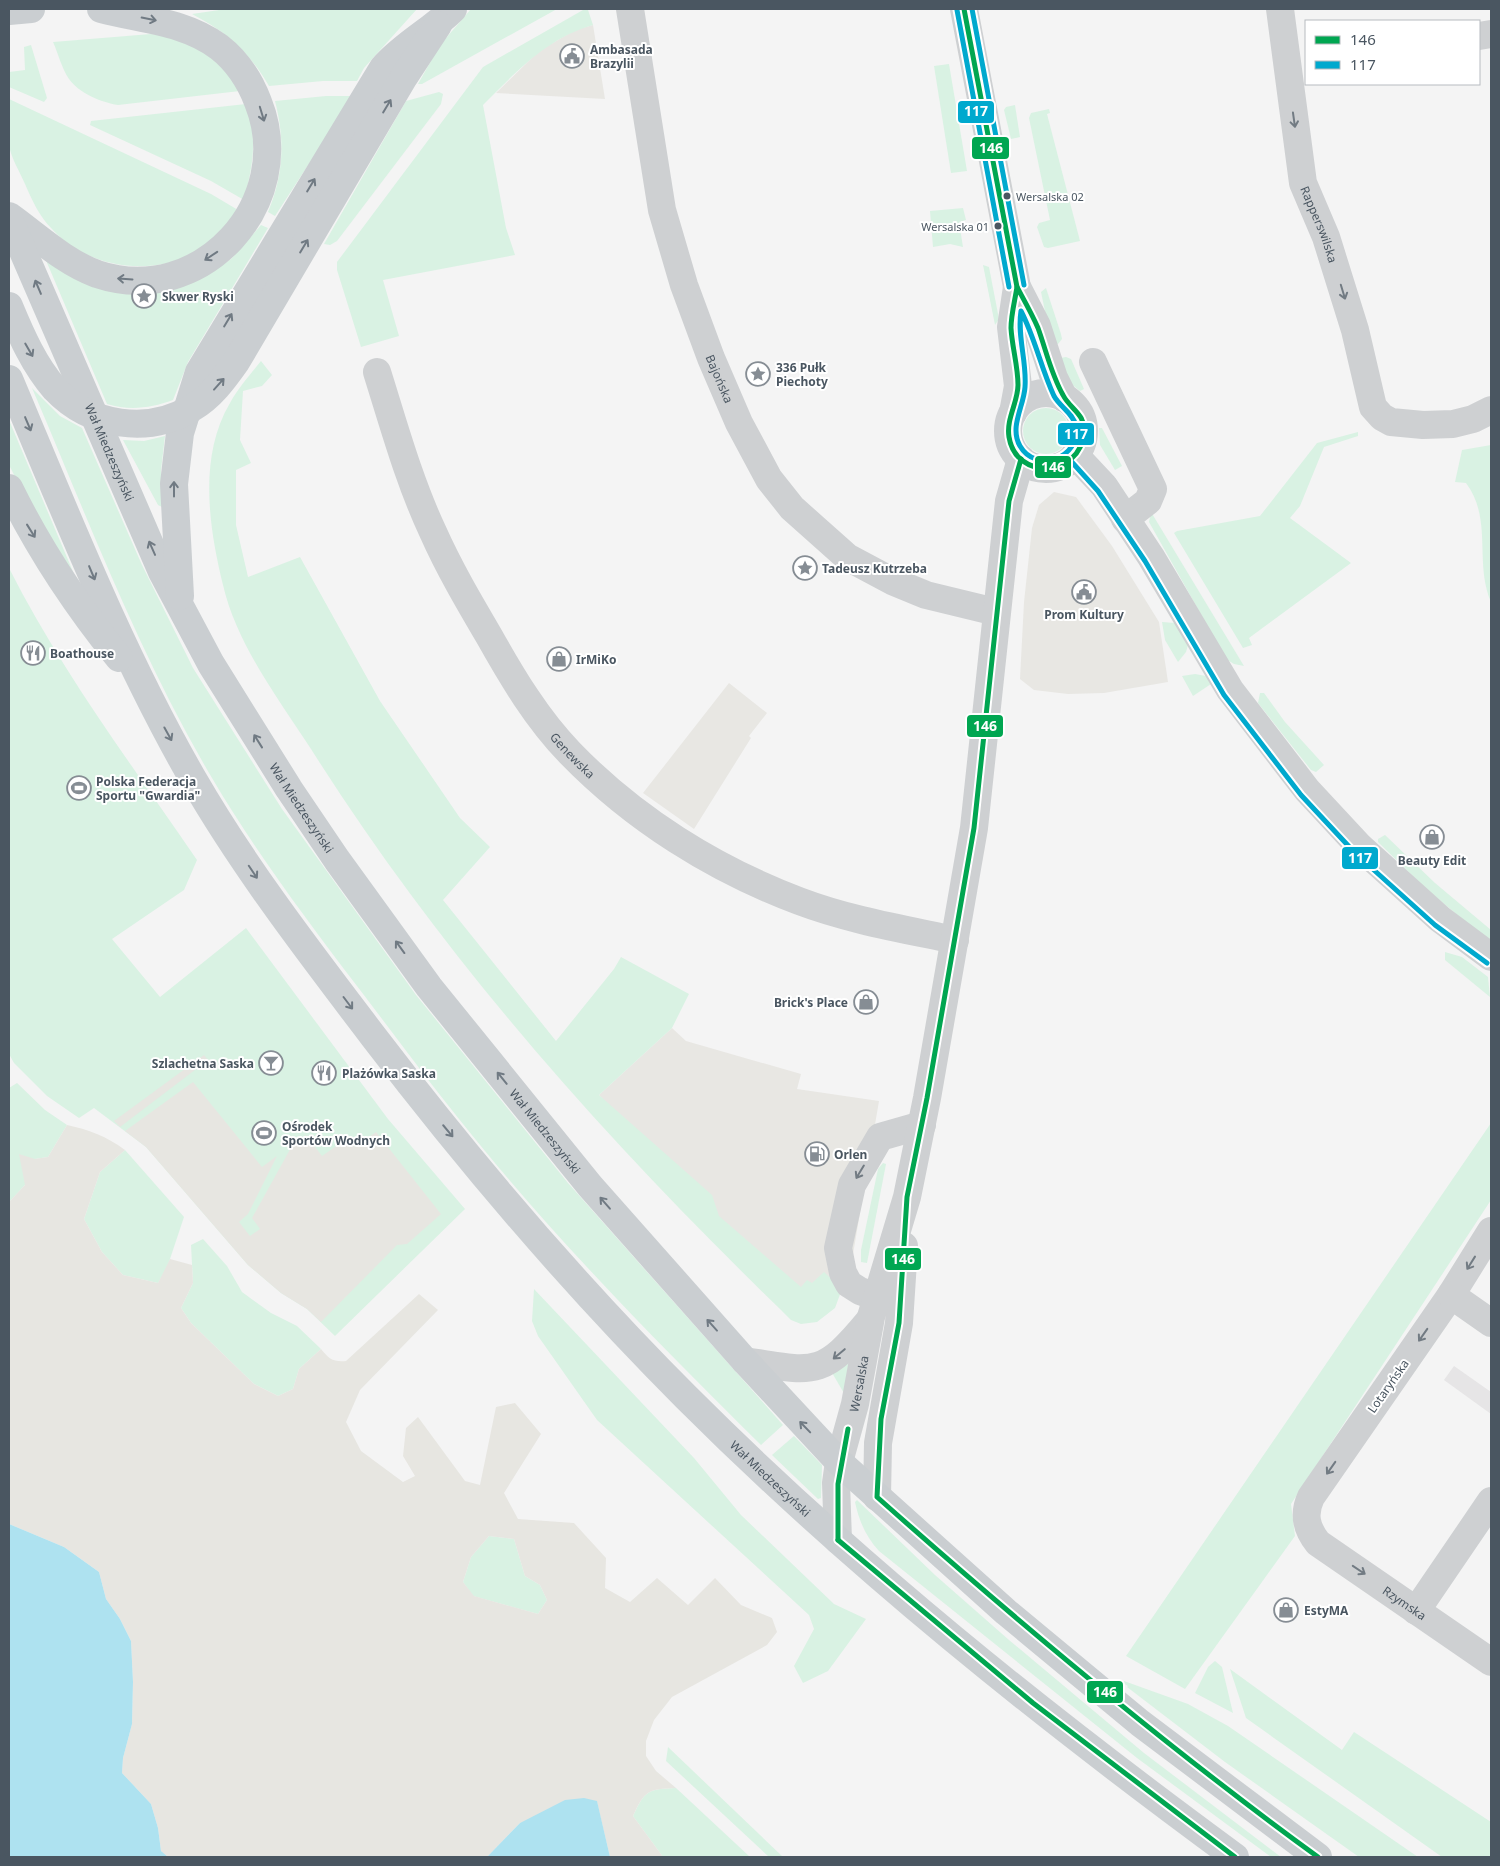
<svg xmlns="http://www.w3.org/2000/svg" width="1500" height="1866" viewBox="0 0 1500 1866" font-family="'Noto Sans',sans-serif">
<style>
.commercial{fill:#e8e7e3}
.education{fill:#e6e5e6}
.green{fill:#d9f2e3}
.sand{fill:#e7e6e1;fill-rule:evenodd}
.water{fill:#aee2f0}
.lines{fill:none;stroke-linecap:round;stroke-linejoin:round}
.minor{stroke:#ced0d2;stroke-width:28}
.major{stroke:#caced1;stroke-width:28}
.major-bridge{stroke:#caced1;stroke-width:28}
.bus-1-casing{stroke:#fff;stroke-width:9}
.bus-2-casing{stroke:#fff;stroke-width:9}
.bus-1{stroke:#00a651;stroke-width:5}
.bus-2{stroke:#00a9ce;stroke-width:5}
.oneway{stroke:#707a83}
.oneway2{stroke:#727b83}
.bus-dot{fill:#4a5661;stroke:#fff;stroke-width:2}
.labels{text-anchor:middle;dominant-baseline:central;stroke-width:4;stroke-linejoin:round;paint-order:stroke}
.bus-label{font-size:11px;fill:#4a5661;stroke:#fff;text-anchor:start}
.poi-label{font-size:12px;font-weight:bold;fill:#4a5661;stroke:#fff;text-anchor:start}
.street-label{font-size:12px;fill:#4a5661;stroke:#fff}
.line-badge{stroke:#fff;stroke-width:2}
.badge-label{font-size:14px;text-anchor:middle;font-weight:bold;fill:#fff}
</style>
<rect width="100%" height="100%" fill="#f4f4f4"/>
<g class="commercial">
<polygon points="593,25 605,99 496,93 539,51 575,30"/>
<polygon points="1054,492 1076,497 1112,546 1159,622 1168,682 1104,693 1068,694 1034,690 1020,679 1024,602 1032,528 1039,505"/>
<polygon points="729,683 767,713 749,736 751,738 694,829 643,793"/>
<polygon points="672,1028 686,1041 801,1074 797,1089 879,1101 852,1260 805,1295 696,1200 599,1095"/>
</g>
<polygon class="education" points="1454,1366 1491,1392 1491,1414 1444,1380"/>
<g class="green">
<path d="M226,9H417L364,68L357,81H323L269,86C250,53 227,32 192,14Z"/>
<polygon points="471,9 557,9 422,84 418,84 440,45"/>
<path d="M583,10H588L593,25C547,38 516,72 483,105L506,228L515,255L383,280L399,336L361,347L337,270V262L483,67Z"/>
<path d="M151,34C175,36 201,45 219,62C227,69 234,82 240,91L118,105C101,102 80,94 69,79C62,69 58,53 53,42Z"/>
<polygon points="31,45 47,98 44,102 9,87 9,72 25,70 24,47"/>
<polygon points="949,64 967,171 951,173 934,66"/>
<polygon points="439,92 443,94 441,104 337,241 330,245 324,244 406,101"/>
<path d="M326,96H353L275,216L268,212C284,174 285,140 275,101Z"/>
<path d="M9,99L211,194L238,210C230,219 223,231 214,239C169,280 91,273 52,229C39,216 32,200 25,184C20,172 11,158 9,145C7,131 9,114 9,99Z"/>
<path d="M246,104C258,138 253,166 244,200L211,181L90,125L91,121Z"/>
<polygon points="1015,105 1020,137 1011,139 1004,110 1006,107"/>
<polygon points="1049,109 1050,113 1047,114 1080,241 1048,248 1044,247 1037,227 1039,223 1050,220 1029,118 1031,113"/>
<polygon points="963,208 966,220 959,222 963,247 950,244 933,247 930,211"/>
<path d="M261,225L268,228L188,362L173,400C151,408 130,411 107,404L45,258L61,269L209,274L231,259Z"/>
<polygon points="983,265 989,267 999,319 995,325"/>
<polygon points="1046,288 1061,334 1062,339 1058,344 1052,345 1041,292"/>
<polygon points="1066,357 1071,359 1084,389 1080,391 1066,380 1055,359"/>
<path d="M261,361L272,375L262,386L243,391L240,440L251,463L236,470V525L248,577L300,557L380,701L460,818L490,847L443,900L556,1041L614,969L621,957L689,994L672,1028L599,1095L712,1195L719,1216L801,1287L807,1280L812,1283L824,1272L842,1289L835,1308L817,1322L801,1324L791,1320L781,1310C605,1139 443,958 311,749C278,698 237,645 223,585C209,528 198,457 230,403C238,388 250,375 261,361Z"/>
<path d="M32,388L60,416L82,428L142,565L193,668L282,809L416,995L568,1183L783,1425L761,1445C665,1350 570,1254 485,1151C440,1097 399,1041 357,986C306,919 255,851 212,778C139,655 88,519 32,388Z"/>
<circle cx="1046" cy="431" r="23"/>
<polygon points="9,420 74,574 30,506 9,465"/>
<polygon points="1099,428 1102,428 1122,466 1115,470 1100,445"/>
<polygon points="1358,432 1358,436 1324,447 1300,506 1290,518 1351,563 1249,638 1252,645 1243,648 1174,533 1177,531 1260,516 1317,443"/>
<polygon points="165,436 161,470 162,507 158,505 123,440 144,441"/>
<path d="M1491,445V602C1474,562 1493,519 1466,483L1455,482L1462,450Z"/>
<polygon points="1151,512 1244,666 1234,664 1226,659 1149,522"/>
<path d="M9,568C61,671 132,765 197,860L184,890L112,939L160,997L246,928L388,1119L465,1209L335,1336L307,1309L281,1293L248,1265L146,1147L94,1108L79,1118L47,1096L14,1063L9,1054Z"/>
<polygon points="1162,622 1175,623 1188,645 1186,652 1178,662 1165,640"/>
<polygon points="1195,674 1206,676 1211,684 1193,696 1182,676"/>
<polygon points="1260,693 1264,693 1285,722 1324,765 1316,772 1311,770 1258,703"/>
<polygon points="1385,835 1435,883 1491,930 1491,943 1424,887 1378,842 1378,839"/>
<polygon points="1445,952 1462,957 1488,977 1490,997 1445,960"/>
<polygon points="17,1083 45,1110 67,1125 48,1157 35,1159 25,1185 9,1202 9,1088"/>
<polygon points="1491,1123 1491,1200 1291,1504 1295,1536 1185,1689 1126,1656"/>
<polygon points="125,1150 184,1217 167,1268 158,1283 123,1275 102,1252 84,1219 100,1172"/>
<polygon points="883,1163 886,1164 867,1263 861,1262 861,1250 878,1169"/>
<polygon points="203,1239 227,1266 242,1292 271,1313 297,1326 321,1349 299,1369 293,1389 278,1396 254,1384 191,1323 181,1308 193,1283 191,1245"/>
<polygon points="534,1289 694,1458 741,1515 834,1604 866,1619 828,1671 803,1683 794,1666 814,1629 809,1615 597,1420 538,1336 532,1321"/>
<polygon points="850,1362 845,1395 831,1371"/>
<polygon points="794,1436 822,1465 821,1498 818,1499 772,1455"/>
<path d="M857,1500L935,1575L1009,1640L1144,1753L1281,1857H1271L1137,1758L879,1551C866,1537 859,1521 855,1502Z"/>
<polygon points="489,1536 514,1539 525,1576 540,1585 547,1600 538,1614 473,1596 463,1582 471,1557"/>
<polygon points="1215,1661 1222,1667 1233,1713 1195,1693 1208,1667"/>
<polygon points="1230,1669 1342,1750 1354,1732 1491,1822 1491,1857 1442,1857 1281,1743 1246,1718"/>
<polygon points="1124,1681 1188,1704 1228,1726 1418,1857 1359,1857 1225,1762 1127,1687 1128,1686 1123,1683"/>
<polygon points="668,1747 783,1857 769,1857 666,1761"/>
<path d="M676,1788L750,1857H663L633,1816C645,1790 648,1789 676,1788Z"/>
</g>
<g class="sand">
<polygon points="204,1055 208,1060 120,1127 114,1121"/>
<polygon points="193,1082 262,1167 277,1156 248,1214 239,1222 250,1236 260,1229 252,1218 293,1144 306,1135 322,1156 348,1138 355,1147 376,1132 441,1214 407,1244 397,1245 321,1322 307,1309 281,1293 248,1265 146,1147 125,1131"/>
<path d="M67,1125C90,1130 106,1136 125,1150L100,1172L84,1219L102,1252L123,1275L158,1283L170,1259L192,1265L193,1283L181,1308L191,1323L254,1384L278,1396L293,1389L299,1369L321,1349C329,1359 333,1362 346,1361L419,1294L438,1310L360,1390L346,1422L361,1451L403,1482L415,1476L403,1456L406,1428L418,1417L465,1481L480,1485L496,1407L515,1403L541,1434L504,1493L518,1519L574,1523L606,1558L605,1588L630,1602L657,1578L688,1605L715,1578L741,1605L772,1618L777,1632L767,1645L672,1697L654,1720L646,1741V1756L656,1771L676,1788C648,1789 645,1790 633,1816L663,1857H610L597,1802L520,1823L487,1857H168L161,1851L158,1828L151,1804L122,1773L123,1758L132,1724L133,1682L131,1641L120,1619L106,1599L99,1572L64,1547L9,1524V1202L25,1185L19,1154L35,1159L48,1157ZM489,1536L514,1539L525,1576L540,1585L547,1600L538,1614L474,1596L463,1582L471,1557Z"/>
</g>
<g class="water">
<polygon points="9,1524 64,1547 99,1572 106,1599 120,1619 131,1641 133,1682 132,1724 123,1758 122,1773 151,1804 158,1828 161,1851 168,1857 9,1857"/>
<polygon points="584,1798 597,1801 610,1857 487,1857 520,1823 565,1800"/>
</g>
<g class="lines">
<g class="minor">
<path id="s1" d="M630,9L662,210L684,285L711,358L739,423L769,479L792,508L847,557L892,581L926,595L996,612"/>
<polyline points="964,9 1017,287 1037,326 1054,378 1064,398"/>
<path id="s2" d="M1280,9L1303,183L1326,237L1355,330L1373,407L1382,417L1391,422L1423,425L1453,424L1473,419L1491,410"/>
<polyline points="1479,36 1491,34"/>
<polyline points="1093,362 1153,489 1148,501 1125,519"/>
<path id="s3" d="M377,372C394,426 409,481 433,532C449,568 469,602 489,636C512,677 537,719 570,753C634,819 714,869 799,901C849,920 903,929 955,940"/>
<circle cx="1046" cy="431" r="38"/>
<polyline points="1013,413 1018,386 1011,327 1017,287"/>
<polyline points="1075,455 1104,486 1151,557 1230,690 1307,790 1360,847 1440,919 1491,957"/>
<path id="s4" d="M1491,1231L1451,1295L1311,1497C1303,1514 1306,1528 1318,1543L1491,1662"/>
<polyline points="895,1293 877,1297 860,1291 849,1284 843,1273 838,1248 852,1185 880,1137 922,1125"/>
<polyline points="1451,1295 1491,1323"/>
<path d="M745,1361C814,1372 822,1378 869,1321"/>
<polyline points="877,1497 878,1443 899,1323 904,1246"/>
<path id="s5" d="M838,1540L836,1483L839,1462L855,1404L871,1317L907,1197L927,1098L974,828L1009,501L1021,459"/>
<polyline points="1416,1611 1491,1501"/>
</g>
<g class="major">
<polyline points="9,11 31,9"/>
<path d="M9,216C37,236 64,262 97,274C201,309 298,202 258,102C250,81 237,61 219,47C184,21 142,20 101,9"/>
<path id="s6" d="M9,219L162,572L211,664L289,789L337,860L429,987L590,1186L745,1361L839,1462L1006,1612L1140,1723L1318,1857"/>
<path id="s7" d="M9,379C66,514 120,652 193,779C245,869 310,953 373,1036C470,1163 574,1285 687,1398C856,1567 1043,1716 1235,1857"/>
<path d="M9,488C39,549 76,605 119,658"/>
<path d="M180,596L174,484L180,433L199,372L383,68C404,44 431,31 453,9"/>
</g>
<path class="major-bridge" d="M9,306C21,335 34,365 55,389C90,426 148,435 192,408C211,397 224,379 236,362L404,77L438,25"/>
<g class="bus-1-casing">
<g id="bus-1">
<polyline points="964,9 1017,287"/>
<path d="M1017,287C1024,300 1032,314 1038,328C1046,350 1051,374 1063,395C1070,409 1086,414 1084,433C1080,477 1016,481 1009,437C1006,419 1018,402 1018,385C1018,366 1012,347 1011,328C1011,315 1015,300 1017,287Z"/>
<path d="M1021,459L1009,501L974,828L927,1098L907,1197L899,1323L881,1419L877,1497C1019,1623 1164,1745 1318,1857"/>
<polyline points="838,1540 838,1484 848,1429"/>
<polyline points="838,1540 1033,1703 1235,1857"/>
</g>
</g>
<g class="bus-2-casing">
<g id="bus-2">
<polyline points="972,9 1024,285"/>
<polyline points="957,10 1009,287"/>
<path d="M1021,311C1035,338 1041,368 1054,396C1060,407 1073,413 1076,426C1081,458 1036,474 1020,446C1009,427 1024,406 1025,387C1027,361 1017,337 1021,311Z"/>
<polyline points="1070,460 1098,491 1145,561 1224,695 1301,795 1355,853 1435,925 1487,963"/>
</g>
</g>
<use href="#bus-1" class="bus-1"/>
<use href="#bus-2" class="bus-2"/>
</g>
<defs><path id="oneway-shaft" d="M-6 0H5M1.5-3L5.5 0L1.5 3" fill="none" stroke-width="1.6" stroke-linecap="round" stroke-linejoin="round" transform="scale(1.25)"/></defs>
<g class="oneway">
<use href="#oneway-shaft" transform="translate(149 19) rotate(11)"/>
<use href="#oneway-shaft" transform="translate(387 106) rotate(-59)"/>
<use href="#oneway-shaft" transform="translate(262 114) rotate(73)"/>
<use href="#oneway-shaft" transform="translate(311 185) rotate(-59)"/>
<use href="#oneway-shaft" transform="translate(304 246) rotate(-59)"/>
<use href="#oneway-shaft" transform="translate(211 256) rotate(146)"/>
<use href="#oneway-shaft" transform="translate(125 279) rotate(-176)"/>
<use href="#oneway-shaft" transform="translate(38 287) rotate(-113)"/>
<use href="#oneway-shaft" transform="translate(228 320) rotate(-59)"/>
<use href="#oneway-shaft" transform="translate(29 350) rotate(60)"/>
<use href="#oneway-shaft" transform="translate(219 384) rotate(-48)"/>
<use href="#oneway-shaft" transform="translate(28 424) rotate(67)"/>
<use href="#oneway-shaft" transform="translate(174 489) rotate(-90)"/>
<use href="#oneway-shaft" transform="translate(31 531) rotate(58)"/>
<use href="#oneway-shaft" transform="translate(152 548) rotate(-114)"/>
<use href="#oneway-shaft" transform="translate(92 573) rotate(67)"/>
<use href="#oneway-shaft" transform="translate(168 734) rotate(61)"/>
<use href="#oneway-shaft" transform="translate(258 741) rotate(-122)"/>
<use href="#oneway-shaft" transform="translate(253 872) rotate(56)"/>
<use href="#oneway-shaft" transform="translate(400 947) rotate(-126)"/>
<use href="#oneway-shaft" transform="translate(348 1003) rotate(53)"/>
<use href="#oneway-shaft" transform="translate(502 1078) rotate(-129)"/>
<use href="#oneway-shaft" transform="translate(448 1131) rotate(50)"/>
<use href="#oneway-shaft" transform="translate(605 1203) rotate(-131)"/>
<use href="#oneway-shaft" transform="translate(712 1325) rotate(-132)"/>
<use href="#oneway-shaft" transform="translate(805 1427) rotate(-134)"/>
</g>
<g class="oneway2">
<use href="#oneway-shaft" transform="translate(1294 120) rotate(82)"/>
<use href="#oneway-shaft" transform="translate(1343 292) rotate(73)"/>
<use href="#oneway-shaft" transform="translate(860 1172) rotate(121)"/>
<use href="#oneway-shaft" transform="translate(1471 1263) rotate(122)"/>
<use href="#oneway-shaft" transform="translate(1423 1335) rotate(125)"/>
<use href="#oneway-shaft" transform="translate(839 1354) rotate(140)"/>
<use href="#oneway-shaft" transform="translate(1331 1468) rotate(125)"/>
<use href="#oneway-shaft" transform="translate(1359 1570) rotate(34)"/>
</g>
<defs>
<g id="civic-ring" transform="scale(1.25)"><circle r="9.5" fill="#fff" stroke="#868d94" stroke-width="1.5"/><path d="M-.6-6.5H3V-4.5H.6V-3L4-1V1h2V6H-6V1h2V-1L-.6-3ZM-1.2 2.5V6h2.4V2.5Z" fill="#868d94"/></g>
<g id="sight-ring" transform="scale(1.25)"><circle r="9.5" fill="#fff" stroke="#868d94" stroke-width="1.5"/><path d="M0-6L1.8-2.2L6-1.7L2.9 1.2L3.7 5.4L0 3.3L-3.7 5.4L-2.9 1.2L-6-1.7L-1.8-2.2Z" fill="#868d94"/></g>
<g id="restaurant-ring" transform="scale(1.25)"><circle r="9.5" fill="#fff" stroke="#868d94" stroke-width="1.5"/><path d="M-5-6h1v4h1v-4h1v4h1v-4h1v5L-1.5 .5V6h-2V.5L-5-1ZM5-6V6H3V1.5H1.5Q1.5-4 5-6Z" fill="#868d94"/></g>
<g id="shop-ring" transform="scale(1.25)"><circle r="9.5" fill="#fff" stroke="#868d94" stroke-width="1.5"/><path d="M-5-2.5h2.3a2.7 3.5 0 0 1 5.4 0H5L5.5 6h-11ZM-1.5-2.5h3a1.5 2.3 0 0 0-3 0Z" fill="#868d94"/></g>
<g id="stadium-ring" transform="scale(1.25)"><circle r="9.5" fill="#fff" stroke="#868d94" stroke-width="1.5"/><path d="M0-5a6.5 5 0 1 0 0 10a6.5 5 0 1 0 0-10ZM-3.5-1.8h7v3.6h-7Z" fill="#868d94"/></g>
<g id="bar-ring" transform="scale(1.25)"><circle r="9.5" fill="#fff" stroke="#868d94" stroke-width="1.5"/><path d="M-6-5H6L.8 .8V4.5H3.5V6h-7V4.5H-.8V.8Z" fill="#868d94"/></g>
<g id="fuel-ring" transform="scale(1.25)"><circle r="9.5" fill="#fff" stroke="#868d94" stroke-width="1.5"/><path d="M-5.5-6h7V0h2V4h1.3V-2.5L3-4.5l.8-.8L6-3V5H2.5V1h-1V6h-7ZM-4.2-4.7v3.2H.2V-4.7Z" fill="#868d94"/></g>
</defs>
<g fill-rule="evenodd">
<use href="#civic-ring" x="572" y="56"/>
<use href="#sight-ring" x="144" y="296"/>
<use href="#sight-ring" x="758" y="374"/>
<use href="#sight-ring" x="805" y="568"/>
<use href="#civic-ring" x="1084" y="592"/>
<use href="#restaurant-ring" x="33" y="653"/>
<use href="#shop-ring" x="559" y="659"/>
<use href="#stadium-ring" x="79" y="788"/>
<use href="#shop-ring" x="1432" y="837"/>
<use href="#shop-ring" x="866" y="1002"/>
<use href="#bar-ring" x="271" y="1063"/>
<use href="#restaurant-ring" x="324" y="1073"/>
<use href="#stadium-ring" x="264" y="1133"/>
<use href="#fuel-ring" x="817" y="1154"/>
<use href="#shop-ring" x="1286" y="1610"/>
</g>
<g class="bus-dot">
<circle cx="1007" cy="196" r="4.5"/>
<circle cx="998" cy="226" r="4.5"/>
</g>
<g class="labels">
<g class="bus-label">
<text x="1016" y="196">Wersalska 02</text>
<text x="989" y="226" text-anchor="end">Wersalska 01</text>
</g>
<g class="poi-label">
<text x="590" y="49">Ambasada<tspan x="590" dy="14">Brazylii</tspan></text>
<text x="162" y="296">Skwer Ryski</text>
<text x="776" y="367">336 Pułk<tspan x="776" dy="14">Piechoty</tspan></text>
<text x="822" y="568">Tadeusz Kutrzeba</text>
<text x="1084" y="614" text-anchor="middle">Prom Kultury</text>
<text x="50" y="653">Boathouse</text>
<text x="576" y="659">IrMiKo</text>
<text x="96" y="781">Polska Federacja<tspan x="96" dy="14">Sportu "Gwardia"</tspan></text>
<text x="1432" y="860" text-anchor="middle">Beauty Edit</text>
<text x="848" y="1002" text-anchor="end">Brick's Place</text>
<text x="254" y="1063" text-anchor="end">Szlachetna Saska</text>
<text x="342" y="1073">Plażówka Saska</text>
<text x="282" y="1126">Ośrodek<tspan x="282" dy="14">Sportów Wodnych</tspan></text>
<text x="834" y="1154">Orlen</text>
<text x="1304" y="1610">EstyMA</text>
</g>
<g class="street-label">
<text stroke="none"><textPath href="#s2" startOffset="220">Rapperswilska</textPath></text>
<text stroke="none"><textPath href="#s1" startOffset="382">Bajońska</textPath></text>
<text stroke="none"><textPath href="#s6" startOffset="254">Wał Miedzeszyński</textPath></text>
<text stroke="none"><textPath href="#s3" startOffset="434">Genewska</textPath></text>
<text stroke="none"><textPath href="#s6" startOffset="659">Wał Miedzeszyński</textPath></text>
<text stroke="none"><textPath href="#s6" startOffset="1064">Wał Miedzeszyński</textPath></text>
<text stroke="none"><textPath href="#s5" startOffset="159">Wersalska</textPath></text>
<text transform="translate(1388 1386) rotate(-55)">Lotaryńska</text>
<text stroke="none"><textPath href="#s7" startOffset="1350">Wał Miedzeszyński</textPath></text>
<text stroke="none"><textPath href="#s4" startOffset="476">Rzymska</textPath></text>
</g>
</g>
<g class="line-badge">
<rect x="957" y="100" width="38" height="24" rx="5" fill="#00a9ce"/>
<rect x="971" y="136" width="39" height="24" rx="5" fill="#00a651"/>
<rect x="1057" y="422" width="38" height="24" rx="5" fill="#00a9ce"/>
<rect x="1034" y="455" width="38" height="24" rx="5" fill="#00a651"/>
<rect x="966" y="714" width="38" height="24" rx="5" fill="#00a651"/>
<rect x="1341" y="846" width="38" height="24" rx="5" fill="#00a9ce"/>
<rect x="884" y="1247" width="38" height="24" rx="5" fill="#00a651"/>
<rect x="1086" y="1680" width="38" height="24" rx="5" fill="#00a651"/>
</g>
<g class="badge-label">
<text x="976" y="116">117</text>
<text x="991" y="153">146</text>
<text x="1076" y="439">117</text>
<text x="1053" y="472">146</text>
<text x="985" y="731">146</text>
<text x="1360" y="863">117</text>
<text x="903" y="1264">146</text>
<text x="1105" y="1697">146</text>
</g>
<rect width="1500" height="1866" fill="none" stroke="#4a5661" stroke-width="20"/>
<rect x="1305" y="20" width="175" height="65" fill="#ffffff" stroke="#b7bbc0"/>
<rect x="1315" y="36" width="25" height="8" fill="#00a651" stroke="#b7bbc0"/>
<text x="1350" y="45" font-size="15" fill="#4a5661">146</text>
<rect x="1315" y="61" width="25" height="8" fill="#00a9ce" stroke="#b7bbc0"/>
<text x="1350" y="70" font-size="15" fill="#4a5661">117</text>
</svg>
